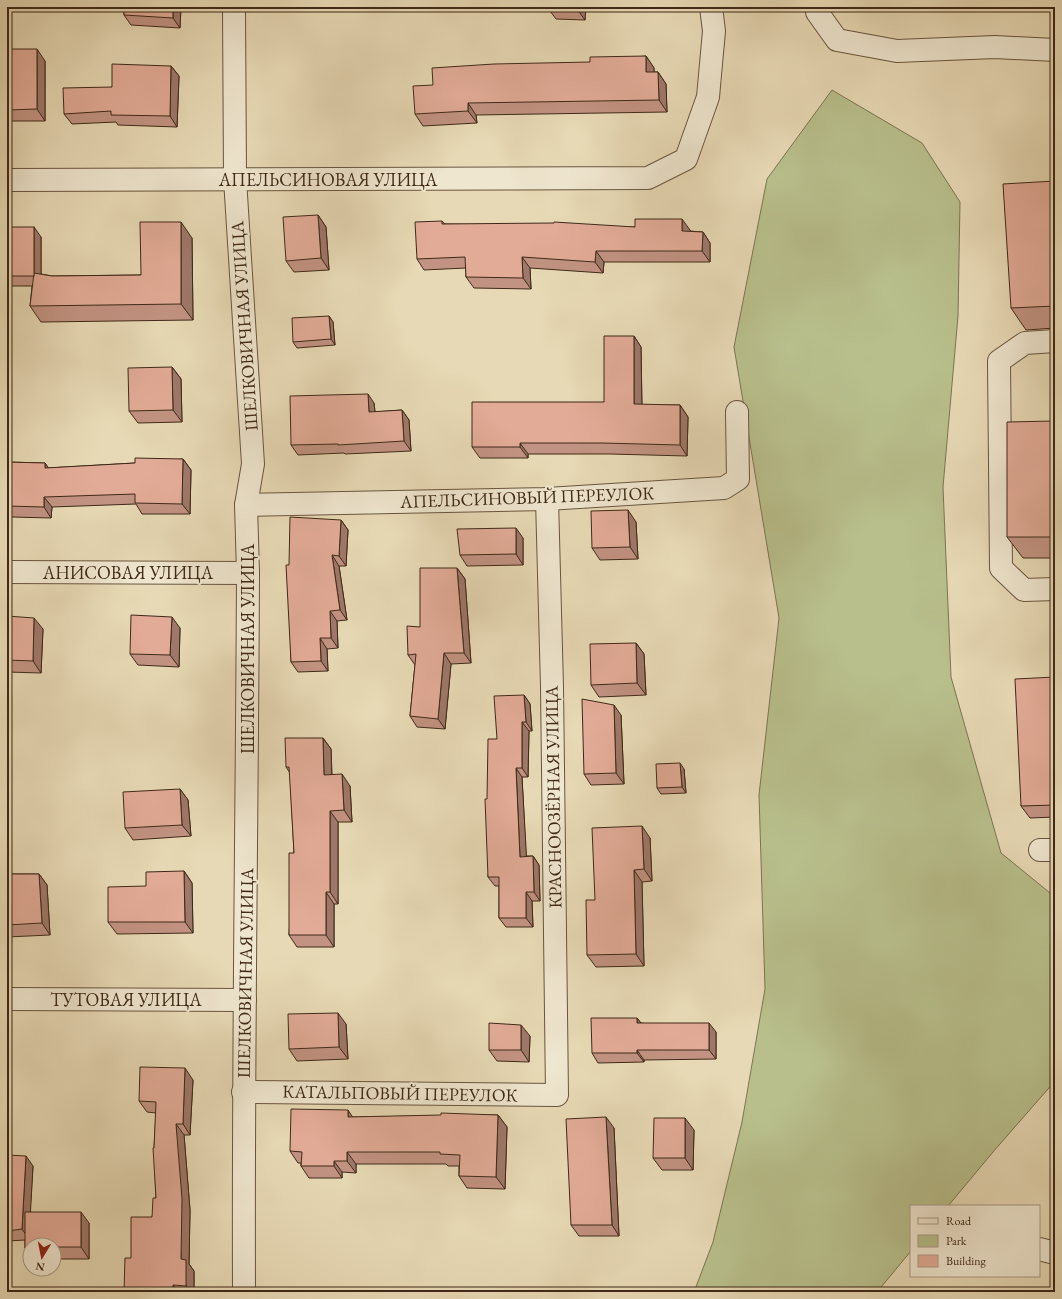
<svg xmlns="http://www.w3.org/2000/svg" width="1062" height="1299" viewBox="0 0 1062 1299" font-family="'EB Garamond',serif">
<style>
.green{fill:#b8bf8c;stroke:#7c7452}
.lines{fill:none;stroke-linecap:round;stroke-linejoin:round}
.minor-casing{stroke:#69553e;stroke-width:24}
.minor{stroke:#efe6cf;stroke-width:22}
.wall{fill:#c29382;stroke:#3f2917}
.shaded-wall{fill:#9e786a;stroke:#3f2917}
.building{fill:#e2ab97;stroke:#3f2917}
.labels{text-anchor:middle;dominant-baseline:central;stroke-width:4;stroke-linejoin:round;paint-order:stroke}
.street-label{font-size:18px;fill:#3f2917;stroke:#efe6cf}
</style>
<rect width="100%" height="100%" fill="#e7d9b5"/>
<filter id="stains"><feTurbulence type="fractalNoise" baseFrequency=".005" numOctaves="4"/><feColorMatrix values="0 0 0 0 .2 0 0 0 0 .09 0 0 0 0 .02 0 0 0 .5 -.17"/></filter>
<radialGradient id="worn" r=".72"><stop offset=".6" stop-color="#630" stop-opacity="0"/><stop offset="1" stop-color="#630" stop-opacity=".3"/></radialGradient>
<polygon class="green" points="832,90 922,143 960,202 958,316 943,487 951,677 1001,853 1055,897 1055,1081 993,1152 948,1206 911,1206 911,1251 877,1292 694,1292 713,1242 742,1122 765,989 759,795 779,618 734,347 767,179"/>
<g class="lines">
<g class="minor-casing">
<g id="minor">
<path d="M234,7L235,179L253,464L246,505L248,573C247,812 243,1052 244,1292"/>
<polyline points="817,7 817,12 837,40 897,51 995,47 1055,50"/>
<polyline points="7,180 648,178 686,159 708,97 714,31 711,7"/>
<polyline points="1055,341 1025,343 999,361 1001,568 1024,590 1055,589"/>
<polyline points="246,505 547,499 724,488 738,479 737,412"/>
<polyline points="7,572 248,573"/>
<polyline points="1040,850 1055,850"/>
<polyline points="7,999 245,1000"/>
<polyline points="243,1092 557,1095 552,687 547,499"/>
<polyline points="1039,1249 1055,1253"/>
</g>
</g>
<use href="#minor" class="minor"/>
</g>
<g class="wall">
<polygon points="124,7 181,7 180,28 131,25 124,15"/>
<polygon points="547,7 586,7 585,20 556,19"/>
<polygon points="7,49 45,61 45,121 7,121"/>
<polygon points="646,56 654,68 654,72 658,72 666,84 667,112 476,115 477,123 423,126 415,114 590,62"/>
<polygon points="171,66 179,76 177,127 118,125 116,122 72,124 64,114 112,87"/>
<polygon points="1055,181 1055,328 1026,330 1011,308"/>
<polygon points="318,215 326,227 329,270 294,272 286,261"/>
<polygon points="442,221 445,224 635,227 690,230 690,231 703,232 710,243 710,262 604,262 603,273 530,268 531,289 474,288 466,277 466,268 424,270 417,259"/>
<polygon points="7,227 41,237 41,274 52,276 141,275 192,238 193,320 41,322 30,306 32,286 7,286"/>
<polygon points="329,316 333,322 335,345 297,348 293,342"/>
<polygon points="634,336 641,347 642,405 680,405 688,417 687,456 610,454 528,454 528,458 480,458 472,447 604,402"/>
<polygon points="172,367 181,379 182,422 138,423 129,411"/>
<polygon points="374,403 375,412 402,410 409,420 411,451 345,454 344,453 298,455 291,445"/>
<polygon points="1055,421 1055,558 1023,558 1007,537"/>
<polygon points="183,459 191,470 190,514 142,514 136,504 52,507 51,518 12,517 7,510 7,462 45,463 48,468 135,463"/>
<polygon points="341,520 348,530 346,566 339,566 347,620 337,621 338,648 327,649 328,671 298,672 291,662 289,565"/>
<polygon points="636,522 638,559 600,560 592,548"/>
<polygon points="523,538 523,565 467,566 460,555"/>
<polygon points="457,568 465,579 471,663 451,664 445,729 417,727 410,716 415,665 408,655 420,627"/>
<polygon points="7,616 43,629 41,673 7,672"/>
<polygon points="180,628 179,667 138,665 130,654"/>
<polygon points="636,643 644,654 646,695 599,697 591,685"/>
<polygon points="1055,677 1055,817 1030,818 1021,806"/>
<polygon points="524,695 530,704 532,731 529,731 528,777 522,777 526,856 533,856 539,865 540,901 532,901 533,927 506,927 499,918 499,886 495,886 488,877 497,739"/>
<polygon points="621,715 624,784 591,785 584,774"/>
<polygon points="323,738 331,749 332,774 350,786 352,822 338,822 338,904 334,904 334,947 297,947 289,935 294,853 290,773 286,767"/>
<polygon points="684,769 686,793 661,794 657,788"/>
<polygon points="180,789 188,800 191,836 133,840 125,828"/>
<polygon points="650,838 652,881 642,882 644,966 596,967 587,955"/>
<polygon points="184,871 192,883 193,933 117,934 108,922 146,886"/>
<polygon points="7,874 39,874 47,885 50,935 7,937"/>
<polygon points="637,1018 641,1023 716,1032 716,1059 644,1060 644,1062 598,1063 592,1053"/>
<polygon points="346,1024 348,1059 297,1061 289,1049"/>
<polygon points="530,1036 529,1062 497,1061 489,1050"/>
<polygon points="193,1080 190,1135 184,1135 190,1210 189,1264 194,1271 194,1292 124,1292 131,1258 152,1217 156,1198 154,1148 156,1113 147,1112 139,1101"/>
<polygon points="498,1115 507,1127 505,1189 467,1188 459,1176 459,1166 448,1166 446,1164 356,1164 356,1173 342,1172 342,1178 309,1178 301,1166 301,1163 298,1163 290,1151 353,1117"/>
<polygon points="614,1128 619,1236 579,1236 571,1225"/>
<polygon points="694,1130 693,1170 662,1170 653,1158"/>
<polygon points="7,1155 33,1166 30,1212 89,1223 89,1259 54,1259 54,1245 30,1245 30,1255 25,1248 25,1240 7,1241"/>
</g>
<g class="shaded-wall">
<polygon points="173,7 181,7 180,28 173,18"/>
<polygon points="577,7 586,7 585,20 577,9"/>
<polygon points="37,49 45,61 45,121 37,109"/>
<polygon points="646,56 654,68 654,84 646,72"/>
<polygon points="171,66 179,76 177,127 170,116"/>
<polygon points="658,72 666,84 667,112 659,100"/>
<polygon points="468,103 476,115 477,123 468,111"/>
<polygon points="318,215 326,227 329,270 321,258"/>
<polygon points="682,219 690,230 690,242 682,231"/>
<polygon points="181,222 192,238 193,320 181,304"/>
<polygon points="34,227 41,237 41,286 34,276"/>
<polygon points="703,232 710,243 710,262 702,251"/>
<polygon points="596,251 604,262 603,273 595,262"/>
<polygon points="522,257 530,268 531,289 523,278"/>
<polygon points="329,316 333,322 335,345 331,339"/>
<polygon points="634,336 641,347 642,416 634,404"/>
<polygon points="172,367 181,379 182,422 173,410"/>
<polygon points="368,394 374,403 376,421 369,412"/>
<polygon points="680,405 688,417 687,456 680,445"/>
<polygon points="402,410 409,420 411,451 404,441"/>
<polygon points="520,443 528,454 528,458 520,447"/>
<polygon points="183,459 191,470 190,514 182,504"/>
<polygon points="45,463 53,474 45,468"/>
<polygon points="44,497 52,507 51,518 44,507"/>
<polygon points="628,510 636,522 638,559 630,547"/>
<polygon points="341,520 348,530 346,566 339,556"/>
<polygon points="516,528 523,538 523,565 516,554"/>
<polygon points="332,555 339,566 347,620 340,610"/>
<polygon points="457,568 465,579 471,663 464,653"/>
<polygon points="330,611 337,621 338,648 331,638"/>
<polygon points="172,617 180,628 179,667 170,655"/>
<polygon points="34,618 43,629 41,673 33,661"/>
<polygon points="320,638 327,649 328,671 321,661"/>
<polygon points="636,643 644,654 646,695 637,683"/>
<polygon points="444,653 451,664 445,729 438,719"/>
<polygon points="524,695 530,704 532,731 526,722"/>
<polygon points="614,705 621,715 624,784 616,773"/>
<polygon points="522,722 529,731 528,777 522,768"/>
<polygon points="323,738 331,749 332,786 324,775"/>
<polygon points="680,763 684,769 686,793 682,787"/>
<polygon points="516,768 522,777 527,866 520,857"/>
<polygon points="342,774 350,786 352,822 344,810"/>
<polygon points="180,789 188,800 191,836 182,825"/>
<polygon points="330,811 338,822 338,904 330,892"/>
<polygon points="642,826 650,838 652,881 644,869"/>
<polygon points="533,856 539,865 540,901 534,892"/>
<polygon points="634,870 642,882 644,966 636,954"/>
<polygon points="184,871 192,883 193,933 185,922"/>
<polygon points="39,874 47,885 50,935 42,923"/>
<polygon points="326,892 334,904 334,947 326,935"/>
<polygon points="526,892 532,901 533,927 526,918"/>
<polygon points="338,1013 346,1024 348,1059 339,1047"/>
<polygon points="637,1018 644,1027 637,1023"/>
<polygon points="709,1023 716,1032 716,1059 709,1050"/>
<polygon points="521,1025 530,1036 529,1062 521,1050"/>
<polygon points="637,1050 644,1060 644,1062 637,1053"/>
<polygon points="185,1068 193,1080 190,1135 183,1124"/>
<polygon points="348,1110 356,1122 348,1117"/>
<polygon points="498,1115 507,1127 505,1189 496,1177"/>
<polygon points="606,1117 614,1128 619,1236 612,1225"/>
<polygon points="685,1118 694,1130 693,1170 685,1158"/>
<polygon points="176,1124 184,1135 190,1210 189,1264 194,1271 194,1292 190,1292 186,1286 181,1259"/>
<polygon points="347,1152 356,1164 356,1173 347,1161"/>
<polygon points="26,1156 33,1166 29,1239 22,1229"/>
<polygon points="334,1161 342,1172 342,1178 334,1166"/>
<polygon points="81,1212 89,1223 89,1259 81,1247"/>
<polygon points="173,1285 178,1292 173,1292"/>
</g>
<g class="building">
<polygon points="124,7 173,7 173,18 124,15"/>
<polygon points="548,7 577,7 577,9"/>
<polygon points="7,49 37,49 37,109 7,110"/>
<polygon points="646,56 646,72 658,72 659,100 468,103 468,111 415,114 413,86 433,85 432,68 494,64 590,62 590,57"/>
<polygon points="112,64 171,66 170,116 111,115 111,111 64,114 63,88 112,87"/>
<polygon points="1055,181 1055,306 1011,308 1003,184"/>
<polygon points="318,215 321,258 286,261 283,217"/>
<polygon points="635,219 682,219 682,231 703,232 702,251 596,251 595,262 522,257 523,278 466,277 465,257 417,259 415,222 442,221 442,224 554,223 554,222 635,227"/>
<polygon points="140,222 181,222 181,304 30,306 34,273 52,276 141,275"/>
<rect x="7" y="227" width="27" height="49"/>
<polygon points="329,316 331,339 293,342 292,318"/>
<polygon points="604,336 634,336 634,404 680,405 680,445 602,443 520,443 520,447 472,447 472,402 604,402"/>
<polygon points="172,367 173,410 129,411 128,368"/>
<polygon points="368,394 369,412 402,410 404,441 338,445 338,444 291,445 290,396"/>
<polygon points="1055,421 1055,537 1007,537 1007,422"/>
<polygon points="135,458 183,459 182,504 135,503 135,494 44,497 44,507 7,506 7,462 45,463 45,468 135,463"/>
<polygon points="628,510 630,547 592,548 591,511"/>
<polygon points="290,517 341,520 339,556 332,555 340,610 330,611 331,638 320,638 321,661 291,662 286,565 289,565"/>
<polygon points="516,528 516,554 460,555 457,529"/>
<polygon points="420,568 457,568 464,653 444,653 438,719 410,716 416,654 408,655 407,626 420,627"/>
<polygon points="131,615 172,617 170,655 130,654"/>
<polygon points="7,616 34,618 33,661 7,660"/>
<polygon points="636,643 637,683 591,685 590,644"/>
<polygon points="1055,677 1055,805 1021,806 1015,679"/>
<polygon points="524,695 526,722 522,722 522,768 516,768 520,857 533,856 534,892 526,892 526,918 499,918 499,877 488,877 485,799 487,799 488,739 497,739 494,696"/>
<polygon points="582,699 614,705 616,773 584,774"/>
<polygon points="285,738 323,738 324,775 342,774 344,810 330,811 330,892 326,892 326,935 289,935 289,853 294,853 289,767 286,767"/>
<polygon points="680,763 682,787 657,788 656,764"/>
<polygon points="180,789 182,825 125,828 123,792"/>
<polygon points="642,826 644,869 634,870 636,954 587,955 586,900 595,900 592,828"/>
<polygon points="184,871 185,922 108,922 108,887 146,886 146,872"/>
<polygon points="7,874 39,874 42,923 7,925"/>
<polygon points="338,1013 339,1047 289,1049 288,1014"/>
<polygon points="591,1018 637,1018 637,1023 709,1023 709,1050 637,1050 637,1053 592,1053"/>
<polygon points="489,1023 521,1025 521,1050 489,1050"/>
<polygon points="140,1067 185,1068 183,1124 176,1124 182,1199 181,1259 186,1260 186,1286 173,1285 173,1292 124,1292 125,1258 131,1258 131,1217 152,1217 153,1198 156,1198 153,1148 154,1148 156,1102 139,1101"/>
<polygon points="291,1109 348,1110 348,1117 441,1115 441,1113 498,1115 496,1177 459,1176 460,1155 440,1154 440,1152 347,1152 347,1161 334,1161 334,1166 301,1166 302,1152 290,1151"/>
<polygon points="606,1117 612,1225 571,1225 566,1119"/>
<polygon points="654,1118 685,1118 685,1158 653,1158"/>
<polygon points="7,1155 26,1156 22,1229 7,1231"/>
<polygon points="25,1212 81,1212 81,1247 54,1247 54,1245 30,1245 30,1247 25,1248"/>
</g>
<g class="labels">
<g class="street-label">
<text x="328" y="179">АПЕЛЬСИНОВАЯ УЛИЦА</text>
<text transform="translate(244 326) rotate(-94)">ШЕЛКОВИЧНАЯ УЛИЦА</text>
<text transform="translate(527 497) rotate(-2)">АПЕЛЬСИНОВЫЙ ПЕРЕУЛОК</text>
<text x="128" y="572">АНИСОВАЯ УЛИЦА</text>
<text transform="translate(247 649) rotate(-90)">ШЕЛКОВИЧНАЯ УЛИЦА</text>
<text transform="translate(553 797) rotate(-91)">КРАСНООЗЁРНАЯ УЛИЦА</text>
<text transform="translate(245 973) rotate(-89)">ШЕЛКОВИЧНАЯ УЛИЦА</text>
<text x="126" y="999">ТУТОВАЯ УЛИЦА</text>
<text transform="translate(400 1093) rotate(1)">КАТАЛЬПОВЫЙ ПЕРЕУЛОК</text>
</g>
</g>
<rect width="1062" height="1299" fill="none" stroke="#e7d9b5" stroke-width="24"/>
<rect x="8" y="8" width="1046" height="1283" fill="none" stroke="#3f2917" stroke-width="2"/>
<rect x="12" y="12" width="1038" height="1275" fill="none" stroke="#3f2917"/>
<rect x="910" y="1205" width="130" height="72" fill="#efe6cf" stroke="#a99a85"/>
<rect x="918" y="1218" width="20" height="6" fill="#efe6cf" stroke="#a99a85"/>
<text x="946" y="1225" font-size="12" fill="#3f2917">Road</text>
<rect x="918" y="1235" width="20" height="12" fill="#b8bf8c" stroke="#a99a85"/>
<text x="946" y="1245" font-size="12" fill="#3f2917">Park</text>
<rect x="918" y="1255" width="20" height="12" fill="#e2ab97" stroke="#a99a85"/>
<text x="946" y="1265" font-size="12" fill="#3f2917">Building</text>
<g transform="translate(42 1257) rotate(190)"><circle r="19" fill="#efe6cf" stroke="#a99a85"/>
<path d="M0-3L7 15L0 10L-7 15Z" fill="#8f2418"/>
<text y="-6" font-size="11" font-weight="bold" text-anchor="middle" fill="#3f2917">N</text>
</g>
<rect width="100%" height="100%" filter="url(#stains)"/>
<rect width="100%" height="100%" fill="url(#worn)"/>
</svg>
